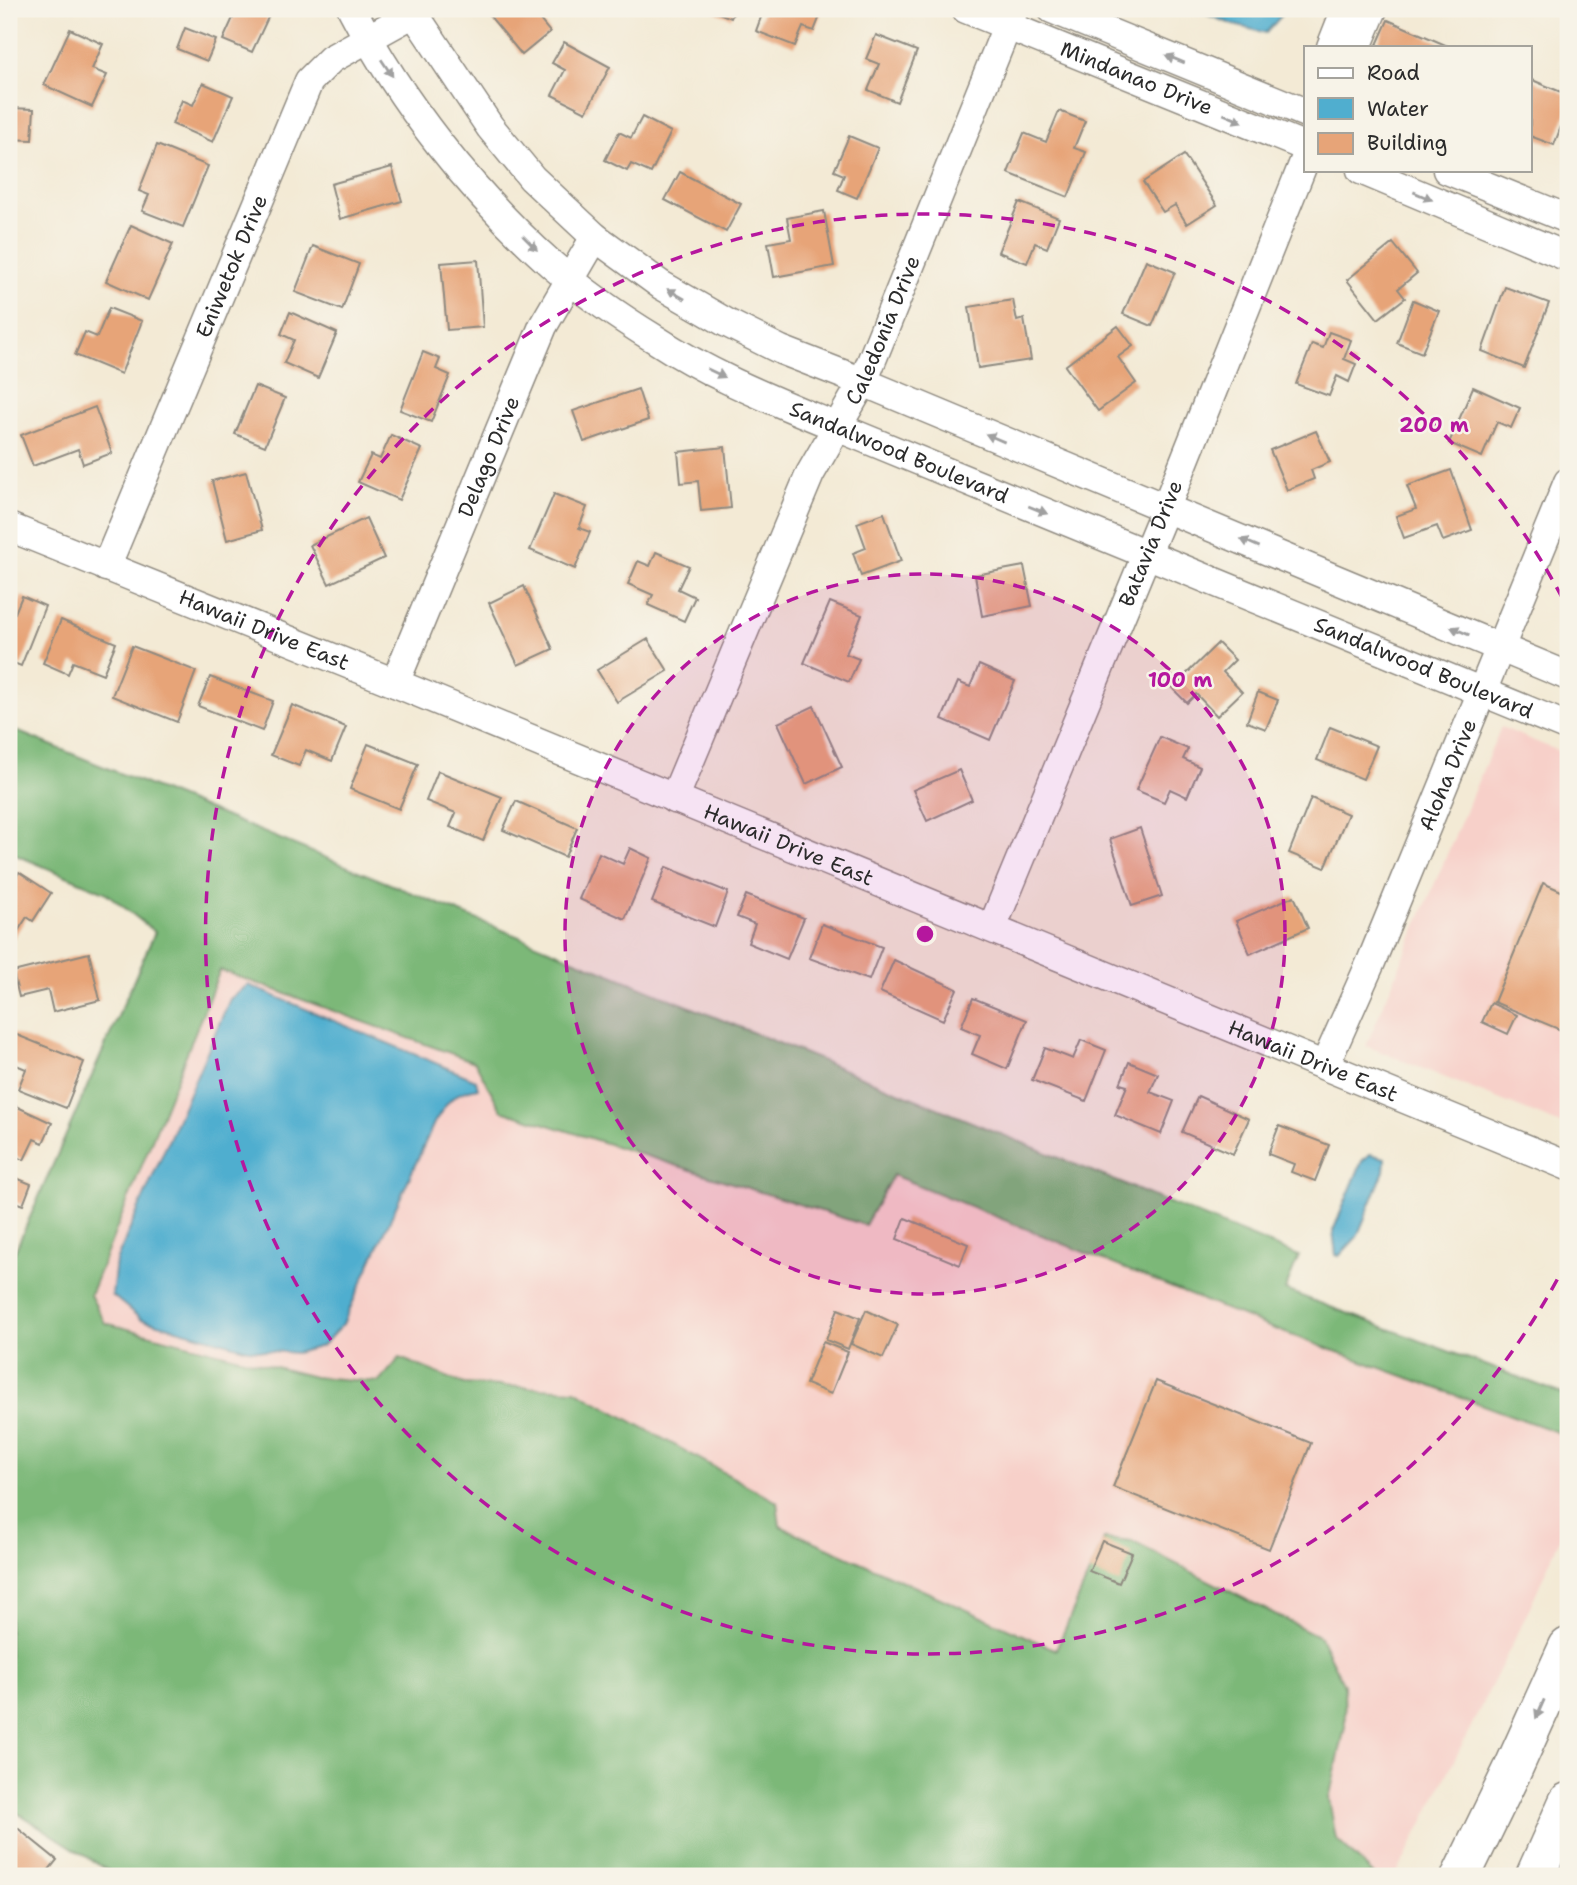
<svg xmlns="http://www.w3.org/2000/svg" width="1577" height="1885" viewBox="0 0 1577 1885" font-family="'Shantell Sans',sans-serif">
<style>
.built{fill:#f7d0c9}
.forest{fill:#7bb878;stroke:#537252;stroke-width:2}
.water{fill:#50aecf;stroke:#3e6c7d;stroke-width:2}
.building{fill:#e7a478}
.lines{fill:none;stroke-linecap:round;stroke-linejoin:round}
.minor-casing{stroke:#8f8a80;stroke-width:31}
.highway-casing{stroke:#8f8a80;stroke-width:41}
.minor{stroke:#fff;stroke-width:28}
.highway{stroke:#fff;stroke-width:38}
.oneway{fill:#a0a0a0}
.ring{fill:none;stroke:#b5179e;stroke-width:3.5;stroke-dasharray:12 9}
.labels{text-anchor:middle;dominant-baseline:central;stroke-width:5;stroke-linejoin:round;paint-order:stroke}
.street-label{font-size:21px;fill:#2b2b2b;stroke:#f7f3e8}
.centre{fill:#b5179e;stroke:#f7f3e8;stroke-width:3.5}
.ring-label{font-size:21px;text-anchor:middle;font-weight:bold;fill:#b5179e;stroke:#f7f3e8;stroke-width:5;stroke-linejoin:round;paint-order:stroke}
</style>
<rect width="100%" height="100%" fill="#f7f3e8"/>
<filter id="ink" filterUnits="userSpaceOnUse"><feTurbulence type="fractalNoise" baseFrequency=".0143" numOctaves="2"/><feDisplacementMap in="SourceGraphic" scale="14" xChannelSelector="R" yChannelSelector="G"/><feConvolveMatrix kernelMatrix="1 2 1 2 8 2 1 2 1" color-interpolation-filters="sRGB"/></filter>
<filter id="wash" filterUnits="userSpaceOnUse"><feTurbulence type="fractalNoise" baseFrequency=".00686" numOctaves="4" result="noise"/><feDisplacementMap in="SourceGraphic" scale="28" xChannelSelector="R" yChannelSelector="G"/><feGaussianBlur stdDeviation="1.57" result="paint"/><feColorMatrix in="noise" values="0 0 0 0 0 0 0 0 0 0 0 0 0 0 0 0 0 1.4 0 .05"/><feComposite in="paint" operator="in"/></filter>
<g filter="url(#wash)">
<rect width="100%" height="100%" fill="#f3ead5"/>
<g class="built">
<polygon points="1501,727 1568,755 1568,1127 1366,1046"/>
<polygon points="221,970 475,1062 501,1111 865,1224 892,1175 1269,1327 1561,1434 1568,1432 1568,1520 1521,1627 1396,1876 1375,1876 1336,1840 1329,1799 1345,1727 1320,1637 1133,1542 1104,1539 1057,1650 779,1526 575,1390 464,1385 400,1358 379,1382 314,1377 105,1323 90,1295"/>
</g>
<polygon class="forest" points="9,728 1299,1256 1285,1290 1568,1396 1568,1432 1562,1434 1269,1327 893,1175 865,1225 501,1110 475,1062 220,970 90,1295 105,1323 314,1377 379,1382 400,1358 464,1384 575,1390 777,1502 780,1526 1056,1650 1104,1539 1133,1542 1320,1637 1344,1685 1345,1727 1329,1799 1336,1839 1375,1876 132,1876 112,1873 23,1816 9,1810 9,1265 155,932 105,892 9,852"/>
<g class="water">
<polygon points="1193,9 1283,9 1281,16 1266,33 1234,25"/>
<path d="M248,985L476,1080L478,1088C451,1093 448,1101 434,1123L343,1324L322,1346L296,1353L248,1349L141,1319L112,1295L116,1261L230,999Z"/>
<polygon points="1370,1154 1385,1158 1384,1171 1357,1237 1339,1256 1336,1255 1333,1231 1362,1161"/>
</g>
<g id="blocks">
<g class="building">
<polygon points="237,9 272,9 252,52 223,40"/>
<polygon points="484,9 531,9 550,32 522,55"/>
<polygon points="709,9 735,9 731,18"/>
<polygon points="764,9 816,9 822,11 814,31 803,27 795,46 756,31"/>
<polygon points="1388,20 1450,47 1376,47"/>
<polygon points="185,28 216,40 207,61 177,49"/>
<polygon points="70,29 103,44 92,69 107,75 92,107 44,85"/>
<polygon points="876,35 917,51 897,102 868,90 879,64 866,59"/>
<polygon points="564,42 610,67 586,112 552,95 565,70 552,63"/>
<polygon points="1530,79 1568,95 1568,108 1554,145 1530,136"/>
<polygon points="203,83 233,96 213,142 172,124 182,100 193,105"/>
<polygon points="9,108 34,109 32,140 9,139"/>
<polygon points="1059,111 1085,121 1074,148 1086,152 1068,197 1008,173 1024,133 1046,142"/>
<polygon points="642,117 671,132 651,173 631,164 627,171 605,160 619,132 631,138"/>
<polygon points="849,136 878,148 857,198 838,190 844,175 834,171"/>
<polygon points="157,145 208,166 183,227 142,211 149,195 139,191"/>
<polygon points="1184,155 1217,205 1187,224 1175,205 1163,212 1143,182"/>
<polygon points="392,167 402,201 340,219 331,184"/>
<polygon points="680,172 741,204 726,232 665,200"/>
<polygon points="1019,202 1059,218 1047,248 1035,243 1027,263 998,252"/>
<polygon points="824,211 834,266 774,277 768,243 791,239 787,218"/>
<polygon points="131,225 173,244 148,300 106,281"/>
<polygon points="1393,243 1417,273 1398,289 1405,298 1378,319 1347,280"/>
<polygon points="313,246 359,264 342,310 295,292"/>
<polygon points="478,260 483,327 447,330 441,263"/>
<polygon points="1146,260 1175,272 1152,326 1123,314"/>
<polygon points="1505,287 1549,303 1524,368 1482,351"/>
<polygon points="1013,300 1017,321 1024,319 1031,360 978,368 969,307"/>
<polygon points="1413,300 1439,311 1422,353 1397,343"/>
<polygon points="109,308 142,321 121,374 75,355 85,332 97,337"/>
<polygon points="290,312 337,333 318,378 284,363 294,340 281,334"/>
<polygon points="1118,326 1133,346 1118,357 1136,383 1098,411 1065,366"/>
<polygon points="1329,332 1351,340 1344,359 1356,364 1349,382 1337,376 1329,396 1296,384 1312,344 1323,348"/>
<polygon points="423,352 440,359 436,369 450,375 431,422 400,410"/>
<polygon points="255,386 285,398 265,446 235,434"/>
<polygon points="1473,387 1520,408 1511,428 1497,422 1482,457 1449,443"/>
<polygon points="638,389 648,420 584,442 573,411"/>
<polygon points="95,407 112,453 83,464 78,449 33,466 21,435"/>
<polygon points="1316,431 1330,462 1311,470 1314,479 1287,490 1270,450"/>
<polygon points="391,435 422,449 399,500 358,482 371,455 380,459"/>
<polygon points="725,447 731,508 701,511 698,481 681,483 678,452"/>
<polygon points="1451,470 1472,530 1443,541 1437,526 1404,538 1396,516 1416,509 1407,486"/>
<polygon points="246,472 262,530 227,540 212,481"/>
<polygon points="554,494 587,507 579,528 590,532 575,569 530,550"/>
<polygon points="884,513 901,561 861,576 853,553 866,548 857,523"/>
<polygon points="366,518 384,558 329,584 310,545"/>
<polygon points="656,552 689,566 678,589 695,597 684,621 648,605 653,595 628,584 638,561 650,566"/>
<polygon points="1024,566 1032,606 982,616 975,575"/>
<polygon points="524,586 553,649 518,665 489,603"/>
<polygon points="22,596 45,606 21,666 9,661 9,611 15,613"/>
<polygon points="830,602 862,615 846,654 859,659 849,682 804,663"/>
<polygon points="61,620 116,643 103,674 73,662 68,674 43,663"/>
<polygon points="648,639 668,671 617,702 597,670"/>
<polygon points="1218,643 1235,660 1223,672 1242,692 1217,716 1196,694 1187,703 1172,688"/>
<polygon points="132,646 196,671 177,722 112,696"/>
<polygon points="979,665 1015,681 990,740 942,719 958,682 970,687"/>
<polygon points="210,677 273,701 262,731 198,706"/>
<polygon points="1258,692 1278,700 1266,729 1247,722"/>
<polygon points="292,705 346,727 332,761 306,750 299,766 271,755"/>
<polygon points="814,706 842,767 806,784 778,723"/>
<polygon points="1330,727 1377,746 1363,779 1317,760"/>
<polygon points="1160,737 1188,749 1183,759 1200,767 1187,797 1170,789 1164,802 1136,790"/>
<polygon points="368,744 418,764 399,809 350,789"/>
<polygon points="959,770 972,800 927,821 913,790"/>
<polygon points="438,771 502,797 483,841 450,827 456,813 426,801"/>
<polygon points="1311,798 1348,814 1325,868 1289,853"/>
<polygon points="516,801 577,828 565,857 503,830"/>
<polygon points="1140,828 1162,896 1132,906 1110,839"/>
<polygon points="630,848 651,858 625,919 579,899 599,853 623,864"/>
<polygon points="666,867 728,892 715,927 652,902"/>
<polygon points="19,872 51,893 33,921 27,917 9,945 9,879 13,882"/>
<polygon points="1543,883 1568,894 1568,1033 1494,1002"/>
<polygon points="746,895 804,918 787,959 748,943 755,924 737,917"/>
<polygon points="1294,896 1308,928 1250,954 1236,921"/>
<polygon points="822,924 882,947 869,980 809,958"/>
<polygon points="89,953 100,1000 53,1012 48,990 19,997 13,972"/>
<polygon points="894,960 957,989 943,1020 880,992"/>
<polygon points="973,998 1027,1020 1007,1069 972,1054 980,1035 961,1027"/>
<polygon points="1491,1003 1517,1015 1508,1034 1482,1022"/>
<polygon points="12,1033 84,1062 66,1108 18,1089 26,1069 9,1062 9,1041"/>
<polygon points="1081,1040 1106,1050 1086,1101 1032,1080 1045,1048 1073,1059"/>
<polygon points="1129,1062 1158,1074 1150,1092 1174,1101 1161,1134 1115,1115 1127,1086 1120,1084"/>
<polygon points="1198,1096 1249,1119 1233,1154 1182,1132"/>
<polygon points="9,1103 52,1123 43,1143 34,1139 24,1160 9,1154"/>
<polygon points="1279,1126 1329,1145 1315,1181 1291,1172 1294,1164 1268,1154"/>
<polygon points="9,1175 31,1184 23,1205 12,1201 9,1208"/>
<polygon points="905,1218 968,1244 960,1265 897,1239"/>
<polygon points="838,1309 860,1318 848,1349 826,1340"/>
<polygon points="866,1310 898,1325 883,1358 851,1344"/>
<polygon points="823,1342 848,1352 831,1394 806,1384"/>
<polygon points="1156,1381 1311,1443 1269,1549 1113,1487"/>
<polygon points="1102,1541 1132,1553 1119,1583 1089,1571"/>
<polygon points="10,1822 57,1860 44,1876 9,1876"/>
</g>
</g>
</g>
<g filter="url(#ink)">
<use href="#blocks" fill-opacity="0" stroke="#8f8a80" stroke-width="2"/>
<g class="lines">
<g class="minor-casing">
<g id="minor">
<path id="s1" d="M352,9C401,103 472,193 551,264C583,292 619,317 655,339C711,376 775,401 837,427L1568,727"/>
<polyline points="411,9 490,127 532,178 595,237 661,285 727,323 781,350 863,382 1568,676"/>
<path id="s2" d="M966,9L1306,147"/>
<polyline points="1052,9 1306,113"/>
<polyline points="1331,47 1346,9"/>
<polyline points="1357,47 1373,9"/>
<polyline points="1361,170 1568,257"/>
<polyline points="1447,170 1568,219"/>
<path id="s3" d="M9,527L395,683L1568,1166"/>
<path id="s4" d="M106,567L309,81L331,59L414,13"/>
<path id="s5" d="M395,683L543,326L595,237"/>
<path id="s6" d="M674,799L810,474L863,382L1014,9"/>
<path id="s7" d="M992,928L1166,507L1306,157"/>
<path id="s8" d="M1325,1065L1371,962L1568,482"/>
</g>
</g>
<g class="highway-casing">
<g id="highway">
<polyline points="1461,1876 1513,1769 1568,1647"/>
<polyline points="1535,1876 1568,1802"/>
</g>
</g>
<use href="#minor" class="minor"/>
<use href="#highway" class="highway"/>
</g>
<defs><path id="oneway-solid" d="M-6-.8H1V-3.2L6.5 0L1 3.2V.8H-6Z" transform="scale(1.75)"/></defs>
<g class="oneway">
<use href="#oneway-solid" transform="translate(1175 59) rotate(-158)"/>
<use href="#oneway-solid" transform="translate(387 68) rotate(56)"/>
<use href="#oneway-solid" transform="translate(1233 118) rotate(22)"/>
<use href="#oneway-solid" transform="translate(1423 196) rotate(23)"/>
<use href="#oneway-solid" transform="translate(530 243) rotate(45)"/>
<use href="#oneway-solid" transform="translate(676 294) rotate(-150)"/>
<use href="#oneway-solid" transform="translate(716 373) rotate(26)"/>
<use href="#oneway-solid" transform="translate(995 438) rotate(-157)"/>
<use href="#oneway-solid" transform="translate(1038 510) rotate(22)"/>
<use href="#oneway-solid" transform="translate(1250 543) rotate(-157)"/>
<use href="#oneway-solid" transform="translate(1460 631) rotate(-157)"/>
<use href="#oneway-solid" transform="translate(1540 1709) rotate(114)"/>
</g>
</g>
<circle cx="925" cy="934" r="360" fill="#b5179e" fill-opacity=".12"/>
<g class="ring">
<circle cx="925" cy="934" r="360"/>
<path d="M1567 1261A720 720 0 1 1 1567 607"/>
</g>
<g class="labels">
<g class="street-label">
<text stroke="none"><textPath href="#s2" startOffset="184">Mindanao Drive</textPath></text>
<text stroke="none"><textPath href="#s4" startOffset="326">Eniwetok Drive</textPath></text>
<text stroke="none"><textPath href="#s6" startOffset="514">Caledonia Drive</textPath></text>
<text stroke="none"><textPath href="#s1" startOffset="723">Sandalwood Boulevard</textPath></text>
<text stroke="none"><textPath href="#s5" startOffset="245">Delago Drive</textPath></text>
<text stroke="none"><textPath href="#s7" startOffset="416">Batavia Drive</textPath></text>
<text stroke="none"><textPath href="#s3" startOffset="275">Hawaii Drive East</textPath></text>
<text stroke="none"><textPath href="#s1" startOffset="1290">Sandalwood Boulevard</textPath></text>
<text stroke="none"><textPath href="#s8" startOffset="315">Aloha Drive</textPath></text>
<text stroke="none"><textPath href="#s3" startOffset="842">Hawaii Drive East</textPath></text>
<text stroke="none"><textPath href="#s3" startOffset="1409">Hawaii Drive East</textPath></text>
</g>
</g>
<circle cx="925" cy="934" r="10" class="centre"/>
<g class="ring-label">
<text x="1434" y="432">200 m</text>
<text x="1180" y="687">100 m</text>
</g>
<rect width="1577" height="1885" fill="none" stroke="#f7f3e8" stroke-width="35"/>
<rect x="1304" y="46" width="228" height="126" fill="#f7f3e8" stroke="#a5a39c" stroke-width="2"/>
<rect x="1318" y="68" width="35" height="10" fill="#ffffff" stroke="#a5a39c" stroke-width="2"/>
<text x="1367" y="80" font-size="21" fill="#2b2b2b">Road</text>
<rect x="1318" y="98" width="35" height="21" fill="#50aecf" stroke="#a5a39c" stroke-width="2"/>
<text x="1367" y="116" font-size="21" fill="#2b2b2b">Water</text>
<rect x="1318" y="133" width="35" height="21" fill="#e7a478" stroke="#a5a39c" stroke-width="2"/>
<text x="1367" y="150" font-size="21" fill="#2b2b2b">Building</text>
</svg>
